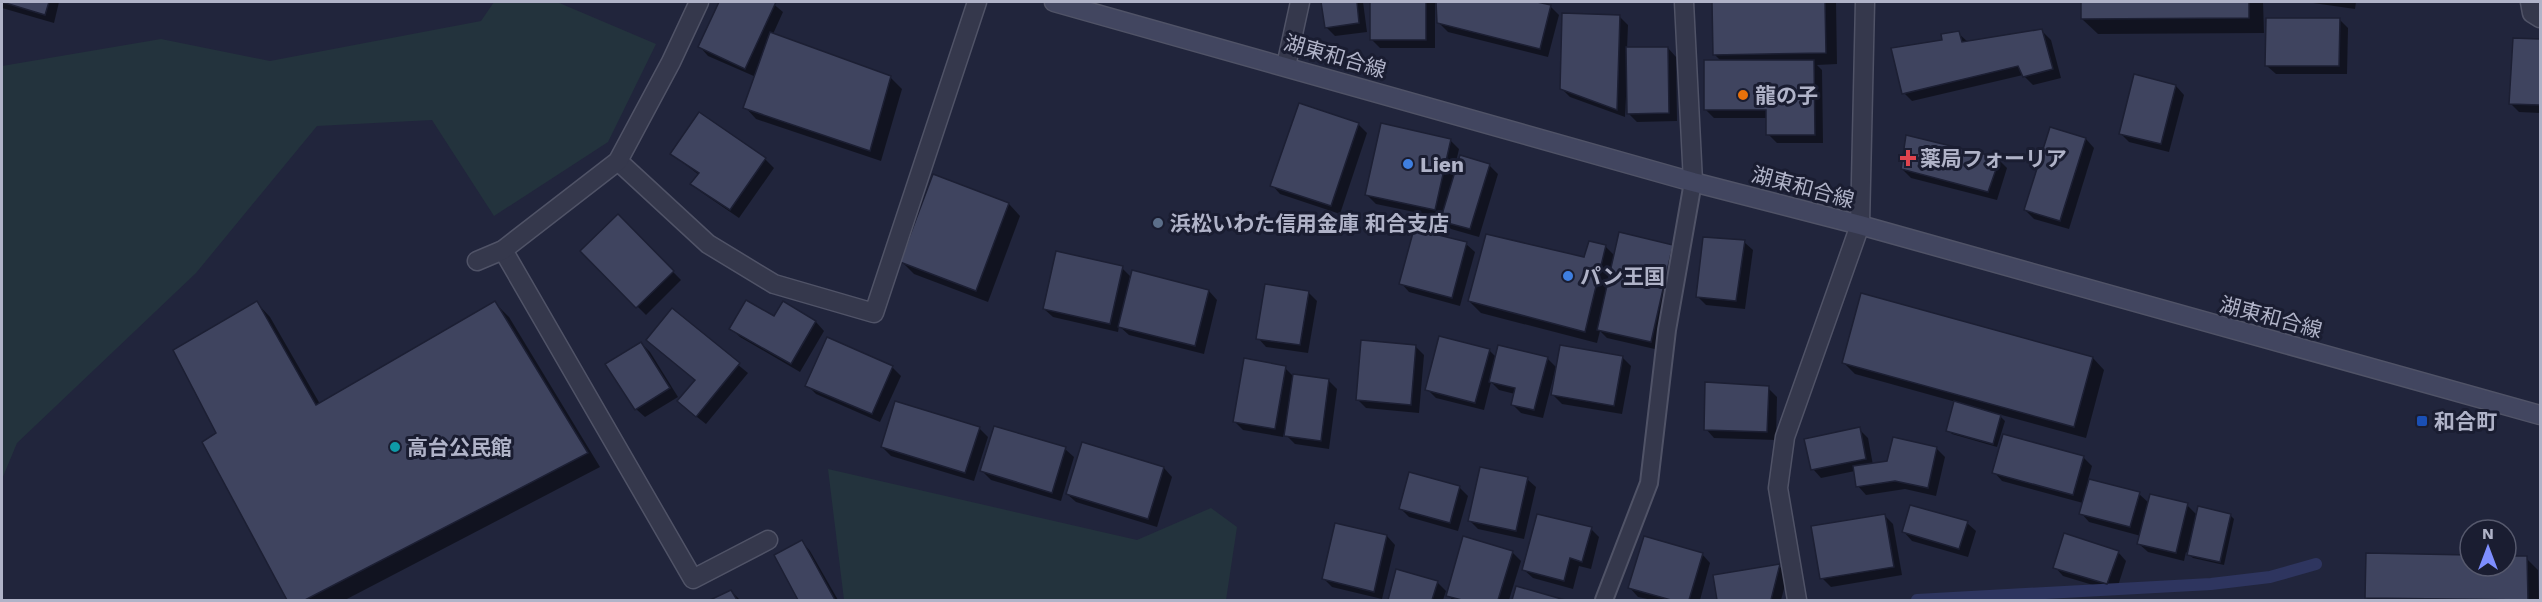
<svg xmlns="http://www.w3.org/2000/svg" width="2542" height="602" viewBox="0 0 2542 602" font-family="'Work Sans','Noto Sans JP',sans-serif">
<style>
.green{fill:#23333d}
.shadow{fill:#0007}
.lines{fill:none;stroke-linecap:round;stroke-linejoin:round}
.stream{stroke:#2e355f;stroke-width:12}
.building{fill:#3f445f;stroke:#1c1f33;stroke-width:1.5}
.service-casing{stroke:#505367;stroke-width:20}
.minor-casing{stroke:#505367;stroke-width:21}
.secondary-casing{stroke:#505367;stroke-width:21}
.service{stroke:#35384c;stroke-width:16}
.minor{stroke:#35384c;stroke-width:18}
.secondary{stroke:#424660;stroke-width:18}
.food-dot{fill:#e8710a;stroke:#1a1d31;stroke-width:2}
.health-dot{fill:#e0444e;stroke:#1a1d31;stroke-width:2}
.shop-dot{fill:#3f7fe0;stroke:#1a1d31;stroke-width:2}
.service-dot{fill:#5c6f8a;stroke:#1a1d31;stroke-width:2}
.transit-dot{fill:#1a4fb4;stroke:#1a1d31;stroke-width:2}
.culture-dot{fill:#0f9aa8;stroke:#1a1d31;stroke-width:2}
.labels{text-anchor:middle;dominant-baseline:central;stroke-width:6;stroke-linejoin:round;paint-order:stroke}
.street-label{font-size:21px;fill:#b0b3c8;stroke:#1a1d31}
.poi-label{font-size:21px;font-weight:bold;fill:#b0b3c8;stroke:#1a1d31;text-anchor:start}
</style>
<rect width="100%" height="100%" fill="#21253c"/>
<g class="green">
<polygon points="494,2 557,2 656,44 608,142 494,216 432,120 317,126 196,273 17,443 2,479 2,66 161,39 270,61 481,21"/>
<polygon points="828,469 1137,540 1211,508 1237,527 1226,600 844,600"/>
</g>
<g class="shadow">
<polygon points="2,2 59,2 54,23 2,8"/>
<polygon points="721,2 771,2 783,12 773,34 890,77 902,89 881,161 756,119 745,107 756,77 708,56 700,47"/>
<polygon points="1323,2 1363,2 1367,32 1335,36 1326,27"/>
<polygon points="1372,2 1435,2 1435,48 1380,48 1372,40"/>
<polygon points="1438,2 1531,2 1551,7 1559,15 1548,57 1448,32 1439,23"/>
<polygon points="1714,2 1836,2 1837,64 1817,65 1822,70 1823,143 1777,143 1768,134 1767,118 1714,118 1705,109 1722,62 1714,54"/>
<polygon points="2082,2 2263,2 2264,33 2098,34 2082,19"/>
<polygon points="2306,2 2356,2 2355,9"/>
<polygon points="1619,16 1628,25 1627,49 1668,48 1676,57 1677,121 1637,122 1628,113 1628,97 1626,97 1625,117 1570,97 1561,88"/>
<polygon points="2340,20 2348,28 2347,74 2276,74 2267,66"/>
<polygon points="2042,31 2051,40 2061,78 2033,85 2023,75 1912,101 1904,93 1943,42 1958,33 1968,42"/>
<polygon points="2514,39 2540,41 2540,113 2519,112 2510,103"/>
<polygon points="2135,76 2176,86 2184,95 2169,152 2129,142 2120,133"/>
<polygon points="1300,105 1359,125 1367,133 1340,214 1280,194 1272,185"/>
<polygon points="2086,139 2094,148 2069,229 2034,219 2025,210"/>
<polygon points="1450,140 1459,149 1453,175 1489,165 1498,174 1479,237 1451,229 1442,220 1443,218 1376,204 1367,195"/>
<polygon points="672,154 765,159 774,168 739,218 701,192 692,184 699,175"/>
<polygon points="1999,160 2007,168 1997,200 1911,178 1902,169"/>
<polygon points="1009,204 1020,216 988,302 914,274 902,262"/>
<polygon points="618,216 681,280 646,315 582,251"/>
<polygon points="1744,242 1753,250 1745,309 1706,305 1697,296"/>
<polygon points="1466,244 1475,252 1460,306 1409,292 1401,283"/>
<polygon points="1605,246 1615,256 1672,246 1681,255 1659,350 1607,338 1600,331 1597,343 1481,313 1469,301 1585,259"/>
<polygon points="1122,268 1132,278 1209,291 1217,300 1204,354 1129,335 1119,326 1118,332 1053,317 1044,309"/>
<polygon points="1308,292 1317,301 1308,353 1266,347 1258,338"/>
<polygon points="257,303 270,317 320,404 495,303 509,317 600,467 345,600 289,600 204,442 218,434"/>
<polygon points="783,303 816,322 824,331 800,372 740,337 731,328 775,318"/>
<polygon points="672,311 748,373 706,424 688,410 696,381 648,340"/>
<polygon points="641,343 650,352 678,397 645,417 636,409"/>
<polygon points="1415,346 1424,355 1419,413 1366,408 1357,399"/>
<polygon points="1489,350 1496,357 1547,358 1556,367 1543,418 1521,413 1513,405 1515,394 1499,390 1491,382 1484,410 1436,398 1427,389"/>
<polygon points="1622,357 1631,366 1622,414 1562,404 1553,395"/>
<polygon points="2093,358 2104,370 2086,438 1998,414 2005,421 1997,447 1952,434 1948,430 1956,402 1855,374 1844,363"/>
<polygon points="892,367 901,376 880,422 816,394 807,385"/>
<polygon points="1285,368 1293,376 1329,381 1337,389 1329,449 1295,444 1284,433 1283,437 1243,430 1235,422"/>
<polygon points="1768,388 1777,397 1776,440 1714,438 1706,429"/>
<polygon points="979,428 988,437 974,481 891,456 882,447"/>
<polygon points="1859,429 1868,438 1873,465 1937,449 1945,457 1936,496 1905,489 1866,495 1858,486 1855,471 1821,478 1813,469"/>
<polygon points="1065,449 1074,457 1061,501 991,480 982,471"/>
<polygon points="2083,457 2092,466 2088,480 2139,494 2149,503 2187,505 2197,515 2230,515 2234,519 2224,565 2193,558 2186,552 2184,561 2148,552 2139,544 2141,536 2089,522 2081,513 2083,503 2002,481 1994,472"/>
<polygon points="1164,468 1172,477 1157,527 1076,502 1067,494"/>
<polygon points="1527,479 1536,487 1524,539 1478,529 1469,520"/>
<polygon points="1459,487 1468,496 1458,531 1409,517 1401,509"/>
<polygon points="1884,515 1893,524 1902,575 1831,587 1822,578"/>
<polygon points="1967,523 1976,531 1968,557 1912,541 1904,532"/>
<polygon points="1591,529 1599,537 1591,569 1579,566 1573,589 1533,578 1524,570"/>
<polygon points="1387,536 1395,545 1382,599 1332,587 1324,579"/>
<polygon points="802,542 810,551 838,600 800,600 776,556"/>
<polygon points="1512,552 1521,561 1509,600 1453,600 1448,596"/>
<polygon points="2118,552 2126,561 2116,592 2063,576 2055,567"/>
<polygon points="1702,554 1710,563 1700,600 1652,600 1638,597 1630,588"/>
<polygon points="2470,557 2470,566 2506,566 2506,558 2526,558 2538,570 2539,600 2369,600 2366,597"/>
<polygon points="1779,566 1788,574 1781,600 1718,600 1714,577"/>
<polygon points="1397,571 1437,582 1446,591 1443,600 1389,600"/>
<polygon points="1517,588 1562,600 1513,600"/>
<polygon points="731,591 740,600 713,600"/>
</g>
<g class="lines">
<polyline class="stream" points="1917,600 2211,584 2270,577 2316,564"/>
</g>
<g class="building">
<polygon points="2,2 49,2 45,15"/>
<polygon points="719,2 776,2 745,69 698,47"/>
<polygon points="1321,2 1357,2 1359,23 1325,28"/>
<rect x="1370" y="2" width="56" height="38"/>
<polygon points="1436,2 1537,2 1551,5 1540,49 1437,23"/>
<polygon points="1712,2 1825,2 1826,53 1713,55"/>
<polygon points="2081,2 2249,2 2249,18 2081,19"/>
<polygon points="1562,13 1620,15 1617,110 1560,89"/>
<polygon points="2266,18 2340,18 2339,66 2265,66"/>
<polygon points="2042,29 2053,69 2023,77 2018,66 1902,94 1891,48 1942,40 1941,34 1959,31 1962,42"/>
<polygon points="770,32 891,76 870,151 743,108"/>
<polygon points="2513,38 2540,39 2540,105 2509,104"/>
<polygon points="1626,47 1668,47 1669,113 1627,114"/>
<polygon points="1704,60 1814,60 1815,135 1766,135 1766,110 1704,110"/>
<polygon points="2134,74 2176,85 2161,144 2119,134"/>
<polygon points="1299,103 1359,123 1331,206 1270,186"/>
<polygon points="699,112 766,158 730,210 690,184 699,173 670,154"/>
<polygon points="1381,123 1451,139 1435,210 1365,195"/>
<polygon points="2050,127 2086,138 2060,221 2024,210"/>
<polygon points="1906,135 2000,158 1988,192 1901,169"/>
<polygon points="1460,155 1490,164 1470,229 1440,221"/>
<polygon points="933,174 1009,203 976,291 900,262"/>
<polygon points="618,214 674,271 636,308 580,251"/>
<polygon points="1414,229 1467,242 1452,298 1399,284"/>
<polygon points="1619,232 1673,245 1651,342 1597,330"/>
<polygon points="1486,234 1584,257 1589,241 1606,245 1585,332 1468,301"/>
<polygon points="1703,237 1745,240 1736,301 1696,297"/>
<polygon points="1056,251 1123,266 1110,324 1043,309"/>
<polygon points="1132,270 1209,290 1195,346 1118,327"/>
<polygon points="1265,284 1309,291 1300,345 1256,339"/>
<polygon points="1861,293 2093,357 2074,427 1842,363"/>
<polygon points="746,300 774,316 783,301 816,321 791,364 729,329"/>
<polygon points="257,301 316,405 495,301 588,453 305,600 287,600 202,442 216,433 173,350"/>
<polygon points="672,308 740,363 696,417 677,401 695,380 646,340"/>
<polygon points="1439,336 1490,349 1475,403 1425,390"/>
<polygon points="827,337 893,366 872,414 805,386"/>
<polygon points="1361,340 1416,345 1411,405 1356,400"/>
<polygon points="641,342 670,388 635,410 605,364"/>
<polygon points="1498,345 1548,357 1534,410 1511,405 1515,388 1489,382"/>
<polygon points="1560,345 1623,356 1614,406 1551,395"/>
<polygon points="1244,358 1286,366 1275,429 1233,422"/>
<polygon points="1293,374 1329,379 1321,441 1284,436"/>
<polygon points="1705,382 1769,386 1767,432 1704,430"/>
<polygon points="895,401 980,427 965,473 881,447"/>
<polygon points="1954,401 2001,415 1993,444 1946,431"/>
<polygon points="994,426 1066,447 1052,493 980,471"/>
<polygon points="1860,427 1866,459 1811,470 1804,439"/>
<polygon points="2003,434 2084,456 2073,495 1992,473"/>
<polygon points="1893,437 1937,447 1928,488 1895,481 1856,487 1853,466 1887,461"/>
<polygon points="1082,442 1164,467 1148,519 1066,494"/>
<polygon points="1480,467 1528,477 1516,531 1468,521"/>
<polygon points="1409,472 1460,486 1450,523 1399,509"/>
<polygon points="2089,479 2140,492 2130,527 2079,514"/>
<polygon points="2150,494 2188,503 2176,553 2137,544"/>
<polygon points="1910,505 1968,521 1959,549 1902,532"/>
<polygon points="2198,506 2231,514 2220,562 2187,555"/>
<polygon points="1537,514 1592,527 1582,562 1570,558 1564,581 1522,570"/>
<polygon points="1885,514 1894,567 1820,579 1811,526"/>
<polygon points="1335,523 1387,535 1374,592 1322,579"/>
<polygon points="2064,533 2119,551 2107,584 2053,568"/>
<polygon points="1463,536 1513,551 1498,600 1462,600 1446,596"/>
<polygon points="1644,536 1703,553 1689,600 1671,600 1628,588"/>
<polygon points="802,540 835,600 798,600 774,555"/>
<polygon points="2366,553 2470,555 2470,566 2506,566 2506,556 2527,556 2528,600 2365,598"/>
<polygon points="1780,564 1771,600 1717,600 1713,575"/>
<polygon points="1396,569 1438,581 1432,600 1388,600"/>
<polygon points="1516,586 1565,600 1512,600"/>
<polygon points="731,590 737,600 710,600"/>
</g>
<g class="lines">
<g class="service-casing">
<polyline id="service" points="1604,600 1649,483 1667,330 1693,182"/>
</g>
<g class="minor-casing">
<g id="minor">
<polyline points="1684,2 1693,182"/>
<polyline points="2530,2 2532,13 2540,18"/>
<polyline points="1286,66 1300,2"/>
<polyline points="618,161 708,244 774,284 874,313 977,2"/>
<polyline points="503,250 693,579 768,540"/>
<polyline points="477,261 503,250 618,161 671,62 699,2"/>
<polyline points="1797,600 1778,488 1785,437 1860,225 1865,2"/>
</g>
</g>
<g class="secondary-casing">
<polyline id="secondary" points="1054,2 1693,182 1860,225 2540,415"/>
</g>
<use href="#service" class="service"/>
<use href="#minor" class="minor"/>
<use href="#secondary" class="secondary"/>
</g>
<circle class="food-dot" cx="1743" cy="95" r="6"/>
<path class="health-dot" d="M1905 149h6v6h6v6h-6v6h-6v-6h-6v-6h6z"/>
<g class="shop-dot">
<circle cx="1408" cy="164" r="6"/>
<circle cx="1568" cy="276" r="6"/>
</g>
<circle class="service-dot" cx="1158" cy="223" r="6"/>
<rect class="transit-dot" x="2416" y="415" width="12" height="12" rx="3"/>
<circle class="culture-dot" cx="395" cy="447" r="6"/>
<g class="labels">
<g class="street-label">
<text transform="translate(1335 56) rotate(16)">湖東和合線</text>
<text transform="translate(1803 187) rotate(15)">湖東和合線</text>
<text transform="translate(2271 317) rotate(15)">湖東和合線</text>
</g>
<g class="poi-label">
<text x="1755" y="95">龍の子</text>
<text x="1920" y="158">薬局フォーリア</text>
<text x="1420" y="164">Lien</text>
<text x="1170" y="223">浜松いわた信用金庫 和合支店</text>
<text x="1580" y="276">パン王国</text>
<text x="2434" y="421">和合町</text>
<text x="407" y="447">高台公民館</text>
</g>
</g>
<rect width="2542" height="602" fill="none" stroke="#b0b3c8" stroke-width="6"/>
<g transform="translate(2488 548)"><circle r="28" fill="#1a1d31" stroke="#56596d" stroke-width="1.5"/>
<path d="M0-4.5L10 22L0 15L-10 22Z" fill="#7e8eff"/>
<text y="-9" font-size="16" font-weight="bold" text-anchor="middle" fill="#b0b3c8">N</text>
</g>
</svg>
